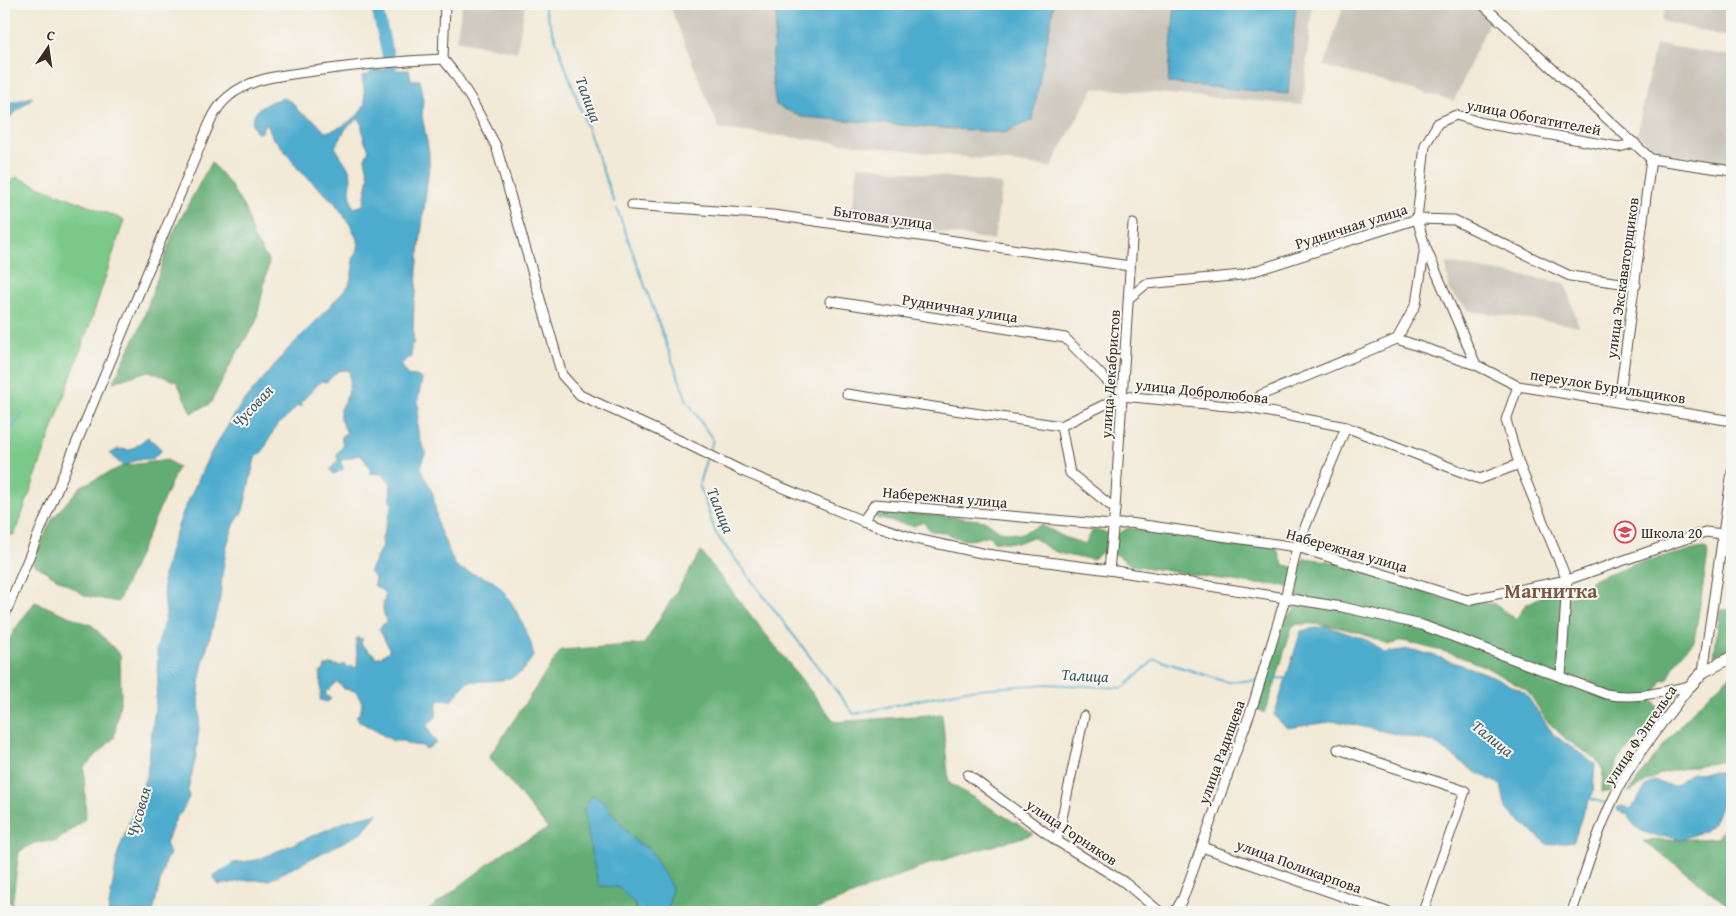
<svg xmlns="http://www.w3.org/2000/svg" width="1736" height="916" viewBox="0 0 1736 916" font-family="'Gentium Book Plus',serif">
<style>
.industrial{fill:#c9c3b8}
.green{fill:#7ac989;stroke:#5a7a54}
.forest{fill:#63ad75;stroke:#4f6c4a}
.water{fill:#4eabcd;stroke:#446a76;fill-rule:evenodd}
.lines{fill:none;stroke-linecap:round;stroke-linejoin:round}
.stream{stroke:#4eabcd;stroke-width:2}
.river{stroke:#4eabcd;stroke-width:12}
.minor-casing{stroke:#56473a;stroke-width:11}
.major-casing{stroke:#56473a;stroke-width:13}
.minor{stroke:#fff;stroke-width:9}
.major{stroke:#fff;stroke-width:11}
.labels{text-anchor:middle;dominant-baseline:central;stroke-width:4;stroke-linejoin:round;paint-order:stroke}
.street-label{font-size:15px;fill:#3b2a1e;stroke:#f6f6f2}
.poi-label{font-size:15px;fill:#3b2a1e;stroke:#f6f6f2;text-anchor:start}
.water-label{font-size:16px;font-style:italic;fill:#42575b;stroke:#f6f6f2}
.district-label{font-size:20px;font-weight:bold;fill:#7d5841;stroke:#f6f6f2}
</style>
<rect width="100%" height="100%" fill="#f6f6f2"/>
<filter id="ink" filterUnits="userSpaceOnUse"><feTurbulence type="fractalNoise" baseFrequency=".02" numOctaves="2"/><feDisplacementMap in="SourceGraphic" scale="10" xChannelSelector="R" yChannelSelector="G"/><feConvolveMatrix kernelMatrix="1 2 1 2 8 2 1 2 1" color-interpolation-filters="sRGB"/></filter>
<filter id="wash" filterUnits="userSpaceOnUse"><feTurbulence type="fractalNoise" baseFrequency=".0096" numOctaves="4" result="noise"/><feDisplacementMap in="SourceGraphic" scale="20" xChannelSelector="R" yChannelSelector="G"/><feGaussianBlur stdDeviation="1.12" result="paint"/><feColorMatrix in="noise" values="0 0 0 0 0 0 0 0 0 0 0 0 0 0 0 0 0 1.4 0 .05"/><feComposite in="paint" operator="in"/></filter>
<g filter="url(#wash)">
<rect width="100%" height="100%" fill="#f2e9d6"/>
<g class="industrial">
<polygon points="462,4 525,5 517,52 456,40"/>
<polygon points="669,4 1312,4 1303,105 1094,88 1051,167 719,129"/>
<polygon points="1344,4 1472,4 1490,19 1454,101 1324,66"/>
<polygon points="1667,4 1732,4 1732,38 1661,21"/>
<polygon points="1655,44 1732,56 1732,165 1656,151 1637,134"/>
<polygon points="858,165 1002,184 994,240 851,220"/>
<polygon points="1446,263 1565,283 1579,326 1470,311 1450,292"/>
</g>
<polygon class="green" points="16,177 124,220 92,318 15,534 4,537 4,187"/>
<g class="forest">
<polygon points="211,162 229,183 246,211 253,237 269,262 256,322 234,358 210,404 191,413 177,382 149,371 113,382 140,328 173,233"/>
<polygon points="167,460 178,467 118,602 86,596 32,563 52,519 81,486 123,466"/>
<path d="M880,509L904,513L945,516L986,521L1000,531L1019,534L1042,525L1064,537L1085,544L1093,530L1116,535L1128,528L1276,547L1283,564L1298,569L1304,558L1328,561L1448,600L1494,604L1516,619L1525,605L1556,589L1562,601L1579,593L1592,580L1633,564L1702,548L1707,550L1708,555L1694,641L1676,661L1668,679L1662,681L1652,699L1658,708L1646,730L1616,763L1610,792H1602L1603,770L1596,759L1567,740L1546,720L1528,691L1484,666L1453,654L1403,641L1388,645C1364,632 1321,620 1293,625C1282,654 1277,684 1264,713L1255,708L1287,617L1299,606L1295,589L1281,585L1253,584L1131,565L1117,555L1104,551L1093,559C1067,556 1054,555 1033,537L1017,543L994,541L988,535C957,548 957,531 931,531L923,522L914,526L878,519L874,514Z"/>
<polygon points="701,552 835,722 942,714 949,783 1034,834 929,864 810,912 426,912 508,849 548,829 489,757 561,650 644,644"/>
<polygon points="35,602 93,626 120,655 121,697 114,738 84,767 86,818 57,841 34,843 19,852 12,905 4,897 4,651 15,629"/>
<polygon points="1720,610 1732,610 1732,646 1714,656"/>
<path d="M1732,675V758L1662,773L1628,793C1660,751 1690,707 1732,675Z"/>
<polygon points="1732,816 1732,909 1685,871 1643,841 1718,838"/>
</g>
<g class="water">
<polygon points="778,4 1054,4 1032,120 1004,133 802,117 776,105 771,71"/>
<polygon points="1175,4 1296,4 1288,94 1168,83"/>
<path d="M372,70H409L411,80H420L423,98L422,116L429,152V166L417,270L416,294L414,300L413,334L414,343L411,346V357L406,359L401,365L407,375L416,376L422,379L417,404L419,407C416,428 417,435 426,453L423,458L421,468L433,494L438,526L455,565C466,574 482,575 494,582C508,591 534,640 533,656C517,686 496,679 467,682L451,701L445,699L437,702L436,717L427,725L432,737L437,743L426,749L422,746L406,744L404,741H393L359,721L356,716L361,711L362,702L355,691L344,689L337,682L325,694L331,699L327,702L320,700L321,681L320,673L324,670L325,666H328L331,664L340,666L345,664L348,667L351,666L357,668C358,658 356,649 356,639L358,638L363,639L361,642L362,645L371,653H373L375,657H380L389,651V648L379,629L386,621C385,617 383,612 383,608C384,592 391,597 374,585L375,577L369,572L383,544L381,541L393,503L390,501L391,483L381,474L370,473V468L362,456L358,455L340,461L343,467V469L334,474L330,470L338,460L337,454L343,446L341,436L347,433L340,419V409L348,395L350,379L349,370L338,371L327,382L321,381L301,402L302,406H297L283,421L276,426L263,451L255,458L243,511L234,525L227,545L222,575L220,598L202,667L199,691L200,718L196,756L188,790L189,797L181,813L176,818L166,843L170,854L165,861L153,912H108L118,853L147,774L158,681L157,648L166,614L163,581L165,570L170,549L183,512L209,456L240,406L289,348L317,320L349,285L352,274L353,260L359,244L351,226L335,203L299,170L277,141L273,139L268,125L264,123L262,132L257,133C256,131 254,129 253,127C247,110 272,100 284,98L293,103L299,112L315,121L325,132C339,130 364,116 365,101C365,93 363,84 362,76L369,75ZM358,119L361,121L364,140L369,149L365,158L369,177L363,205L354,208L352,204L350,191L351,176L349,169L335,147L347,127Z"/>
<polygon points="33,97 4,122 4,104"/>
<polygon points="148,437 162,450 152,459 139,459 123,466 110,454 118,449 131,450"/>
<polygon points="1326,626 1369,641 1384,653 1408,649 1432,655 1493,676 1525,693 1554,735 1595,764 1593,793 1583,812 1574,841 1548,845 1506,809 1501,785 1474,771 1433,742 1336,721 1287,728 1274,716 1301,631"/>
<path d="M1732,765V772L1722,778L1729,779V784H1732V799L1730,800L1727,806H1725L1723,802L1714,823L1704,831L1680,840L1670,836L1658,837L1644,832L1636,827L1630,820L1628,814L1618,811L1617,807L1623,806L1630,809C1639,802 1641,788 1654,781L1673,786L1692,773L1720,772Z"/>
<polygon points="593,794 605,804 636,842 650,849 672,888 668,911 670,912 638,912 634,903 618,887 599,886 592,857 584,808"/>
<polygon points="378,813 361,833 269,880 247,880 219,885 213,877 234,863 257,860 349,820"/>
</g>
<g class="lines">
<g class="stream">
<polyline points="543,4 614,202"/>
<polyline points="617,209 687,401 713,440 710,448"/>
<polyline points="4,439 22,414"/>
<polyline points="706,460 699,484 716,534 854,714 965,690 1047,684 1123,688 1155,659 1227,682 1258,680"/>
<polyline points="1265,679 1287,678"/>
<polyline points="1589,798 1604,803"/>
</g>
<polyline class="river" points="376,4 395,87"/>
</g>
</g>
<g filter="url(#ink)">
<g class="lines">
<g class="minor-casing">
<g id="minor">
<path d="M445,4L443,59L455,74L471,99L496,146L562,375L580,395L683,442L742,471L863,521L916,539L986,554L1109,570L1342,607L1422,625L1606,694C1636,700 1661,692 1690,686"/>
<polyline points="1482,4 1651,159 1732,171"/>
<polyline points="632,205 773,215 1130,266"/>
<polyline points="1129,298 1146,284 1242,275 1417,219 1454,220 1570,276 1636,285"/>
<polyline points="830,301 1065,338 1122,396"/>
<polyline points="1397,339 1476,365 1518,386 1732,421"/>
<polyline points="1476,365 1425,246 1417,219 1425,145 1438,123 1456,115 1483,123 1619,147 1635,143"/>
<polyline points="1518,386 1506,420 1519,464 1567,580 1561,677"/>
<polyline points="847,394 1061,426 1122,396 1249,408 1346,427 1480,479 1519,464"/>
<polyline points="1619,402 1651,159"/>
<polyline points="1249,408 1261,395 1397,339 1416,304 1425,247"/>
<polyline points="1061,426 1070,473 1115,509"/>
<polyline points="863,521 875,504 1112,525 1130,523 1297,547 1467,600 1567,580 1705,532 1732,535"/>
<polyline points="1109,570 1115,509 1133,224"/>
<path d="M4,617L203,139C209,124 215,108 228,97C250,77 286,75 314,71C357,65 399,61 443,59"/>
<polyline points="1703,672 1732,472"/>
<polyline points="1338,749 1465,791 1423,912"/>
<polyline points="968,775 1057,841 1124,882 1160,912"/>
<polyline points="1057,841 1084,716"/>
<polyline points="1202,847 1387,912"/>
<polyline points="1175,912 1183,898 1254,702 1285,599 1297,547 1346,427"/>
<path d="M1572,912C1586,870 1599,826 1619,787C1638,751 1666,719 1690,686"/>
</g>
</g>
<g class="major-casing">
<polyline id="major" points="1690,686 1703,672 1732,657"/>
</g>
<use href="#minor" class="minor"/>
<use href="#major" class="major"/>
</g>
</g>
<defs>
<g id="school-ring" transform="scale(1.125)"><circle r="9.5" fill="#f6f6f2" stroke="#d1495b" stroke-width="1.5"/><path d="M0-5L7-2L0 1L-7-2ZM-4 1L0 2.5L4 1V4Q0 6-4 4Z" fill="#d1495b"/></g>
</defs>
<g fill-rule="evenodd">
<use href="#school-ring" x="1625" y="532"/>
</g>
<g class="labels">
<g class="street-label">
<text transform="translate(1534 117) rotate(11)">улица Обогатителей</text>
<text transform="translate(883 217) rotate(8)">Бытовая улица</text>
<text transform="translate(1351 226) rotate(-18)">Рудничная улица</text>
<text transform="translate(1622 278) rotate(-82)">улица Экскаваторщиков</text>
<text transform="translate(960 308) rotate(9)">Рудничная улица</text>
<text transform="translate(1110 374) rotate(-86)">улица Декабристов</text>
<text transform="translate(1608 386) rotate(9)">переулок Бурильщиков</text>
<text transform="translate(1202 391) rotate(6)">улица Добролюбова</text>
<text transform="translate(945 497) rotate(5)">Набережная улица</text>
<text transform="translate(1347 550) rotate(16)">Набережная улица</text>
<text transform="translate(1640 735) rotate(-56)">улица Ф.Энгельса</text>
<text transform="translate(1221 752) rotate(-70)">улица Радищева</text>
<text transform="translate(1072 832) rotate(34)">улица Горняков</text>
<text transform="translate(1299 866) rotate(20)">улица Поликарпова</text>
</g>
<g class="poi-label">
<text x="1641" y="532">Школа 20</text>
</g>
<g class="water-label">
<text transform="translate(589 99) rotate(70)">Талица</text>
<text transform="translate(252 406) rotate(-47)">Чусовая</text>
<text transform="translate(721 510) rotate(68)">Талица</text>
<text transform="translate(1085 675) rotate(3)">Талица</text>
<text transform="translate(1493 738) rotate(39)">Талица</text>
<text transform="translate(138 812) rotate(-74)">Чусовая</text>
</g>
<g class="district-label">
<text x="1551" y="590">Магнитка</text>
</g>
</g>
<rect width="1736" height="916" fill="none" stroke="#f6f6f2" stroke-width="20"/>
<g transform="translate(48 48) rotate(13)" stroke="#f6f6f2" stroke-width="4" paint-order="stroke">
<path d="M0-4L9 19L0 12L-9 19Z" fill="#3b2a1e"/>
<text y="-8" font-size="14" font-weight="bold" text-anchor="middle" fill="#3b2a1e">С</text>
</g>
</svg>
